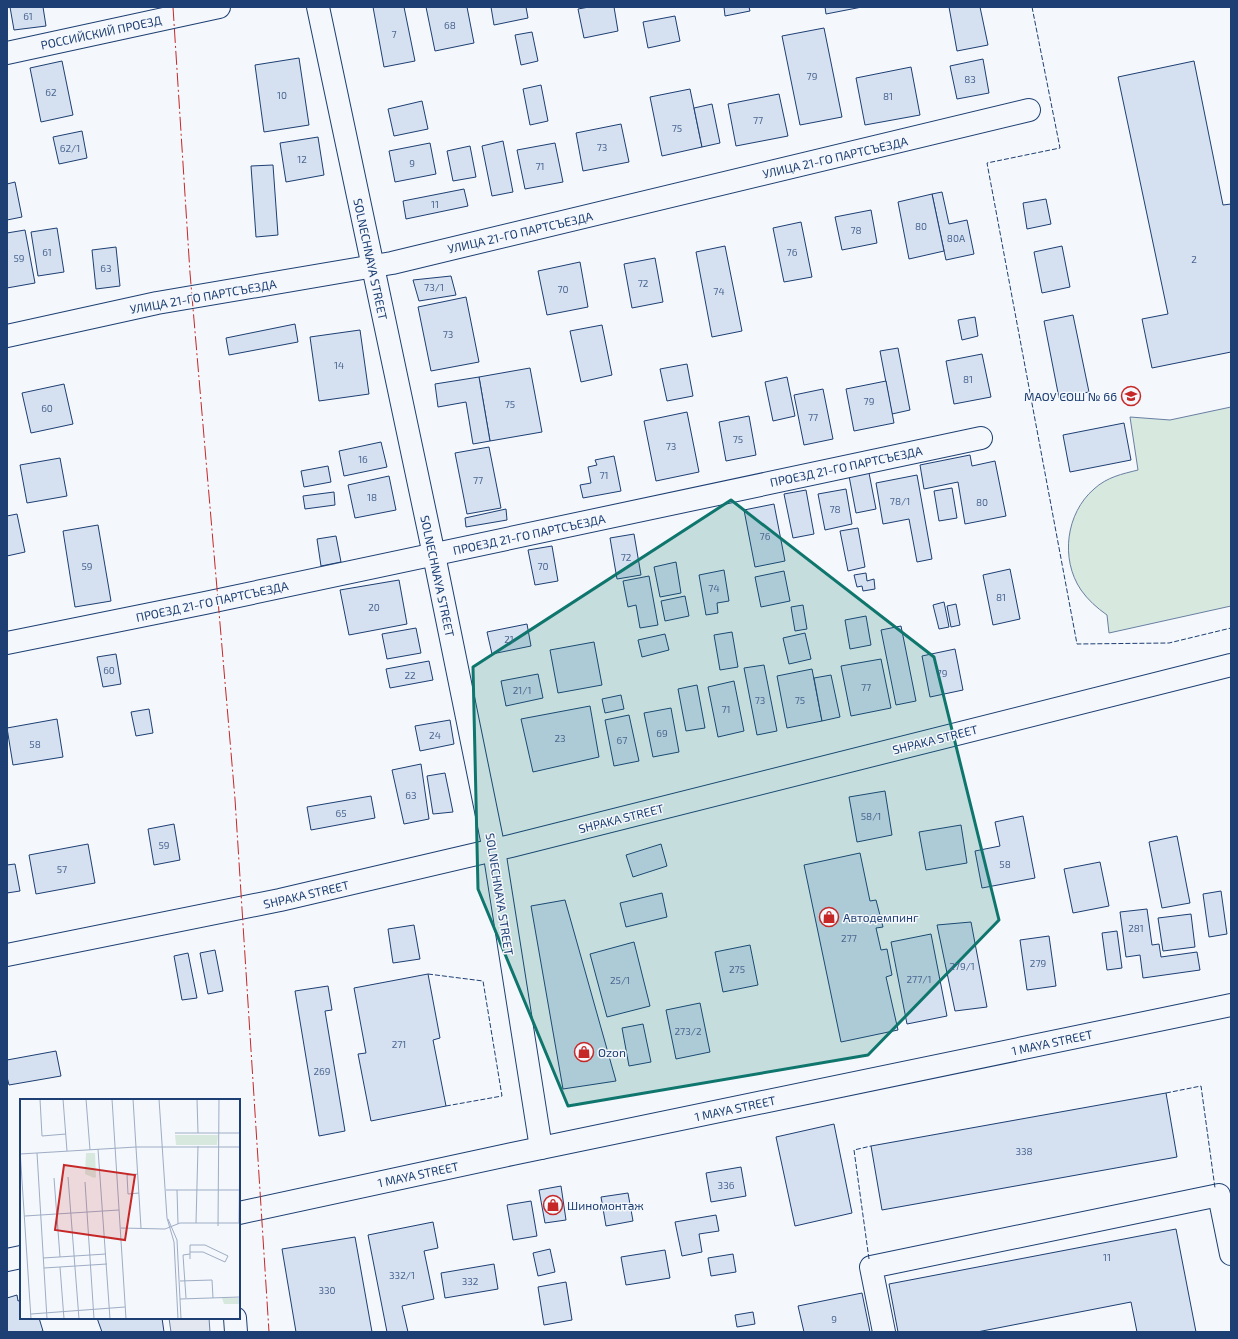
<svg xmlns="http://www.w3.org/2000/svg" width="1238" height="1339" viewBox="0 0 1238 1339" font-family="'Exo 2',sans-serif">
<style>
.green{fill:#d7e8df;stroke:#687fa3}
.parking{fill:#e3e8f0;stroke:#687fa3}
.building{fill:#d5e0f0;stroke:#1d3f73}
.lines{fill:none;stroke-linecap:round;stroke-linejoin:round}
.minor-casing{stroke:#1d3f73;stroke-width:24}
.minor{stroke:#f4f7fb;stroke-width:22}
.fence{stroke:#1d3f73;stroke-width:1;stroke-dasharray:5 2;stroke-linecap:butt}
.power{stroke:#c62828;stroke-width:1;stroke-dasharray:14 3 2 3;stroke-linecap:butt}
.marked{fill:#0f766e;fill-opacity:0.2;stroke:#0f766e;stroke-width:3;stroke-linejoin:round}
.labels{text-anchor:middle;dominant-baseline:central;stroke-width:3;stroke-linejoin:round;paint-order:stroke}
.number-label{font-size:10px;fill:#4b6792}
.street-label{font-size:12px;fill:#1d3f73;stroke:#f4f7fb}
.poi-label{font-size:12px;fill:#1d3f73;stroke:#f4f7fb;text-anchor:start}
.inset-road{fill:none;stroke:#9eadc5;stroke-width:1}
.view{fill:#c62828;fill-opacity:0.15;stroke:#c62828;stroke-width:2}
.inset-edge{fill:none;stroke:#1d3f73;stroke-width:2}
</style>
<rect width="100%" height="100%" fill="#f4f7fb"/>
<path class="green" d="M1231,407V606L1109,633L1107,615C1097,608 1088,600 1081,590C1060,559 1066,513 1094,489C1107,477 1122,474 1138,470L1130,417L1170,420Z"/>
<polygon class="parking" points="169,1318 209,1318 210,1332 171,1332"/>
<g class="building">
<polygon points="10,7 43,7 46,26 14,30"/>
<polygon points="373,7 404,7 415,61 384,67"/>
<polygon points="426,7 467,7 474,43 435,51"/>
<polygon points="491,7 526,7 528,18 494,25"/>
<polygon points="589,7 614,7 618,31 584,38 578,9"/>
<polygon points="724,7 749,7 750,11 725,16"/>
<polygon points="825,7 862,7 826,14"/>
<polygon points="949,7 980,7 988,45 957,51"/>
<polygon points="675,16 680,41 648,48 643,22"/>
<polygon points="824,28 842,117 800,125 782,36"/>
<polygon points="532,32 538,61 521,65 515,35"/>
<polygon points="299,58 309,125 264,132 255,65"/>
<polygon points="983,59 989,93 957,99 950,66"/>
<polygon points="62,61 73,115 41,122 30,68"/>
<polygon points="1194,61 1223,205 1231,204 1231,352 1152,368 1142,319 1168,314 1118,77"/>
<polygon points="911,67 920,115 865,125 856,78"/>
<polygon points="541,85 548,121 530,125 523,89"/>
<polygon points="690,89 702,147 662,156 650,97"/>
<polygon points="779,94 788,136 736,146 728,104"/>
<polygon points="422,101 428,129 394,136 388,109"/>
<polygon points="712,104 720,143 702,147 694,108"/>
<polygon points="621,124 629,162 583,171 576,133"/>
<polygon points="82,131 87,158 59,164 53,137"/>
<polygon points="318,137 324,175 286,182 280,143"/>
<polygon points="503,141 513,192 492,196 482,146"/>
<polygon points="430,143 436,174 395,182 389,151"/>
<polygon points="555,143 563,182 525,189 517,150"/>
<polygon points="470,146 476,177 453,181 447,151"/>
<polygon points="273,165 278,235 256,237 251,166"/>
<polygon points="15,182 22,217 7,220 7,184"/>
<polygon points="464,189 468,206 406,219 403,201"/>
<polygon points="942,192 949,224 967,220 974,254 946,260 932,194"/>
<polygon points="932,194 944,251 909,259 898,202"/>
<polygon points="1046,199 1051,224 1027,229 1023,203"/>
<polygon points="871,210 877,243 842,250 835,217"/>
<polygon points="801,222 812,277 784,282 773,228"/>
<polygon points="57,228 64,272 38,276 31,232"/>
<polygon points="25,230 35,283 7,288 7,233"/>
<polygon points="725,246 742,331 712,337 696,252"/>
<polygon points="1062,246 1070,287 1042,293 1034,252"/>
<polygon points="116,247 120,286 96,289 92,250"/>
<polygon points="655,258 663,302 632,308 624,264"/>
<polygon points="580,262 588,307 547,315 538,271"/>
<polygon points="451,276 456,295 419,301 413,280"/>
<polygon points="466,297 479,362 431,371 418,307"/>
<polygon points="1073,315 1089,392 1059,398 1044,321"/>
<polygon points="975,317 978,336 962,340 958,320"/>
<polygon points="295,324 298,342 229,355 226,338"/>
<polygon points="602,325 612,375 581,382 570,331"/>
<polygon points="360,330 369,394 319,401 310,337"/>
<polygon points="898,348 910,410 892,414 880,351"/>
<polygon points="982,354 991,397 954,404 946,361"/>
<polygon points="687,364 693,396 667,401 660,369"/>
<polygon points="530,368 542,432 490,441 479,377"/>
<polygon points="479,377 490,441 473,444 466,402 438,407 435,384"/>
<polygon points="787,377 795,416 773,421 765,382"/>
<polygon points="886,381 894,423 854,431 846,389"/>
<polygon points="64,384 73,424 31,433 22,393"/>
<polygon points="823,389 833,439 804,445 794,395"/>
<polygon points="687,412 699,472 656,481 644,421"/>
<polygon points="749,416 756,455 726,461 719,422"/>
<polygon points="1124,423 1131,460 1070,472 1063,435"/>
<polygon points="381,442 387,467 344,476 339,451"/>
<polygon points="489,447 501,508 467,514 455,453"/>
<polygon points="970,455 972,466 995,461 1006,516 965,524 958,482 924,489 920,465"/>
<polygon points="614,456 621,491 583,498 580,485 591,483 588,467 597,465 595,460"/>
<polygon points="60,458 67,496 27,503 20,465"/>
<polygon points="328,466 331,482 304,487 301,471"/>
<polygon points="869,473 876,509 856,513 849,476"/>
<polygon points="917,475 932,559 917,562 909,519 883,524 876,483"/>
<polygon points="389,476 396,510 355,518 348,485"/>
<polygon points="952,488 957,518 939,521 934,491"/>
<polygon points="846,489 852,524 825,530 818,494"/>
<polygon points="806,490 814,534 793,538 784,494"/>
<polygon points="334,492 335,505 305,509 303,496"/>
<polygon points="774,504 785,561 755,567 744,510"/>
<polygon points="506,509 507,520 466,527 465,518"/>
<polygon points="17,514 25,552 7,556 7,516"/>
<polygon points="98,525 111,601 75,607 63,531"/>
<polygon points="858,528 865,567 848,571 840,531"/>
<polygon points="634,534 641,575 617,579 610,538"/>
<polygon points="336,536 341,562 321,566 317,539"/>
<polygon points="552,546 558,581 535,585 528,550"/>
<polygon points="676,562 681,593 660,597 654,567"/>
<polygon points="1010,569 1020,619 993,625 983,575"/>
<polygon points="724,570 729,601 717,603 718,613 706,615 699,575"/>
<polygon points="784,571 790,601 761,607 755,577"/>
<polygon points="866,573 867,581 874,579 875,589 863,591 862,586 857,587 854,575"/>
<polygon points="649,576 658,625 640,628 636,605 628,607 623,581"/>
<polygon points="399,580 407,624 349,635 340,590"/>
<polygon points="685,596 689,616 665,621 661,601"/>
<polygon points="944,602 949,627 939,629 933,605"/>
<polygon points="956,604 960,625 951,627 947,606"/>
<polygon points="803,605 807,629 795,631 791,607"/>
<polygon points="866,616 871,645 850,649 845,620"/>
<polygon points="527,624 531,646 492,654 487,632"/>
<polygon points="901,626 916,701 896,705 881,630"/>
<polygon points="416,628 421,653 387,659 382,634"/>
<polygon points="732,632 738,667 720,670 714,635"/>
<polygon points="805,633 811,659 789,664 783,638"/>
<polygon points="665,634 669,650 642,657 638,640"/>
<polygon points="594,642 602,685 558,693 550,650"/>
<polygon points="955,649 963,690 930,697 922,656"/>
<polygon points="116,654 121,684 103,687 97,657"/>
<polygon points="881,659 891,708 851,716 841,666"/>
<polygon points="429,661 433,680 390,688 386,669"/>
<polygon points="764,665 777,731 757,735 744,668"/>
<polygon points="812,669 822,721 787,728 777,676"/>
<polygon points="538,674 543,698 506,706 501,681"/>
<polygon points="831,675 840,717 822,721 814,678"/>
<polygon points="734,681 744,731 718,737 708,687"/>
<polygon points="697,685 705,728 686,731 678,689"/>
<polygon points="621,695 624,709 605,713 602,699"/>
<polygon points="590,706 599,757 533,772 521,719"/>
<polygon points="671,708 679,752 653,757 644,713"/>
<polygon points="149,709 153,733 136,736 131,712"/>
<polygon points="629,715 639,761 614,766 605,720"/>
<polygon points="57,719 63,757 13,765 7,728"/>
<polygon points="450,720 454,744 420,751 415,726"/>
<polygon points="421,764 429,819 404,824 392,770"/>
<polygon points="445,773 453,812 433,814 427,776"/>
<polygon points="885,791 892,835 857,842 849,797"/>
<polygon points="371,796 375,818 311,830 307,807"/>
<polygon points="1023,816 1035,878 982,888 975,851 1000,846 995,822"/>
<polygon points="174,824 180,860 154,865 148,829"/>
<polygon points="961,825 967,863 926,870 919,832"/>
<polygon points="1177,836 1190,903 1162,908 1149,842"/>
<polygon points="88,844 95,883 36,894 29,855"/>
<polygon points="661,844 667,866 633,877 626,855"/>
<polygon points="860,853 870,901 876,900 883,927 876,928 881,950 887,949 892,975 886,977 898,1030 841,1042 804,865"/>
<polygon points="1100,862 1109,906 1073,913 1064,869"/>
<polygon points="15,864 20,891 7,893 7,865"/>
<polygon points="1221,891 1227,934 1209,937 1203,894"/>
<polygon points="662,893 667,917 626,927 620,903"/>
<polygon points="565,900 616,1081 563,1089 531,906"/>
<polygon points="1147,909 1152,945 1159,944 1161,957 1197,952 1200,970 1143,978 1140,955 1126,957 1120,912"/>
<polygon points="1191,914 1195,947 1163,951 1158,918"/>
<polygon points="971,922 987,1007 955,1011 937,925"/>
<polygon points="414,925 420,959 393,963 388,929"/>
<polygon points="1117,931 1122,968 1107,970 1102,933"/>
<polygon points="931,934 947,1016 907,1024 891,942"/>
<polygon points="1049,936 1056,986 1027,990 1020,940"/>
<polygon points="634,942 650,1006 607,1017 590,954"/>
<polygon points="750,945 758,985 723,992 715,952"/>
<polygon points="215,950 223,991 208,994 200,953"/>
<polygon points="188,953 197,998 182,1000 174,956"/>
<polygon points="428,974 440,1038 433,1040 446,1106 371,1121 358,1054 366,1053 354,988"/>
<polygon points="328,986 332,1010 325,1011 345,1131 319,1136 295,991"/>
<polygon points="700,1003 710,1052 676,1059 666,1010"/>
<polygon points="643,1024 651,1062 629,1066 622,1028"/>
<polygon points="56,1051 61,1076 9,1085 7,1077 7,1060"/>
<polygon points="1166,1093 1177,1157 882,1210 871,1146"/>
<polygon points="834,1124 852,1213 795,1226 776,1137"/>
<polygon points="741,1167 746,1196 711,1202 706,1173"/>
<polygon points="561,1186 566,1220 545,1223 539,1190"/>
<polygon points="628,1193 633,1221 606,1226 601,1197"/>
<polygon points="531,1201 537,1236 513,1240 507,1205"/>
<polygon points="716,1215 719,1231 699,1234 702,1252 682,1256 675,1222"/>
<polygon points="433,1222 438,1248 424,1251 434,1299 402,1306 408,1332 387,1332 368,1235"/>
<polygon points="1176,1229 1196,1332 1137,1332 1131,1302 977,1332 898,1332 889,1284"/>
<polygon points="355,1237 372,1332 296,1332 282,1249"/>
<polygon points="550,1249 555,1272 538,1276 533,1253"/>
<polygon points="665,1250 670,1278 626,1285 621,1257"/>
<polygon points="733,1254 736,1272 711,1276 708,1258"/>
<polygon points="494,1264 498,1289 445,1298 441,1273"/>
<polygon points="566,1282 572,1320 544,1325 538,1287"/>
<polygon points="862,1293 870,1332 804,1332 798,1306"/>
<polygon points="17,1295 18,1301 21,1300 21,1318 39,1318 43,1331 39,1332 7,1332 7,1298"/>
<polygon points="753,1312 755,1324 737,1327 735,1315"/>
<polygon points="97,1318 162,1318 164,1332 102,1332"/>
</g>
<g class="lines">
<g class="minor-casing">
<g id="minor">
<polyline points="318,7 434,555 494,850 541,1148"/>
<polyline points="7,53 219,7"/>
<polyline points="7,336 157,303 392,263 1029,110"/>
<polyline points="7,643 205,603 981,438"/>
<polyline points="7,955 280,900 511,846 1231,665"/>
<polyline points="239,1213 512,1154 1231,1005"/>
<polyline points="7,1260 21,1257"/>
<polyline points="235,1318 236,1332"/>
<polyline points="884,1332 871,1267 1219,1195 1231,1254"/>
</g>
</g>
<use href="#minor" class="minor"/>
<g class="fence">
<polyline points="1032,7 1060,148 987,163 1077,644 1169,643 1231,628"/>
<polyline points="428,974 483,981 502,1096 446,1106"/>
<polyline points="1166,1093 1201,1086 1215,1188"/>
<polyline points="869,1259 854,1150 871,1146"/>
</g>
<polyline class="power" points="173,7 190,273 235,799 269,1332"/>
</g>
<path class="marked" d="M731,500L934,657L999,920L868,1055L568,1106L478,889L473,667Z"/>
<defs>
<g id="school-ring" transform="scale(1)"><circle r="9.5" fill="#f4f7fb" stroke="#c62828" stroke-width="1.5"/><path d="M0-5L7-2L0 1L-7-2ZM-4 1L0 2.5L4 1V4Q0 6-4 4Z" fill="#c62828"/></g>
<g id="shop-ring" transform="scale(1)"><circle r="9.5" fill="#f4f7fb" stroke="#c62828" stroke-width="1.5"/><path d="M-5-2.5h2.3a2.7 3.5 0 0 1 5.4 0H5L5.5 6h-11ZM-1.5-2.5h3a1.5 2.3 0 0 0-3 0Z" fill="#c62828"/></g>
</defs>
<g fill-rule="evenodd">
<use href="#school-ring" x="1131" y="396"/>
<use href="#shop-ring" x="829" y="917"/>
<use href="#shop-ring" x="584" y="1052"/>
<use href="#shop-ring" x="553" y="1205"/>
</g>
<g class="labels">
<g class="number-label">
<text x="28" y="16">61</text>
<text x="450" y="25">68</text>
<text x="394" y="34">7</text>
<text x="812" y="76">79</text>
<text x="970" y="79">83</text>
<text x="51" y="92">62</text>
<text x="282" y="95">10</text>
<text x="888" y="96">81</text>
<text x="758" y="120">77</text>
<text x="677" y="128">75</text>
<text x="602" y="147">73</text>
<text x="70" y="148">62/1</text>
<text x="302" y="159">12</text>
<text x="412" y="163">9</text>
<text x="540" y="166">71</text>
<text x="435" y="204">11</text>
<text x="921" y="226">80</text>
<text x="856" y="230">78</text>
<text x="956" y="238">80А</text>
<text x="47" y="252">61</text>
<text x="792" y="252">76</text>
<text x="19" y="258">59</text>
<text x="1194" y="259">2</text>
<text x="106" y="268">63</text>
<text x="643" y="283">72</text>
<text x="434" y="287">73/1</text>
<text x="563" y="289">70</text>
<text x="719" y="291">74</text>
<text x="448" y="334">73</text>
<text x="339" y="365">14</text>
<text x="968" y="379">81</text>
<text x="869" y="401">79</text>
<text x="510" y="404">75</text>
<text x="47" y="408">60</text>
<text x="813" y="417">77</text>
<text x="738" y="439">75</text>
<text x="671" y="446">73</text>
<text x="363" y="459">16</text>
<text x="604" y="475">71</text>
<text x="478" y="480">77</text>
<text x="372" y="497">18</text>
<text x="900" y="501">78/1</text>
<text x="982" y="502">80</text>
<text x="835" y="509">78</text>
<text x="765" y="536">76</text>
<text x="626" y="557">72</text>
<text x="87" y="566">59</text>
<text x="543" y="566">70</text>
<text x="714" y="588">74</text>
<text x="1001" y="597">81</text>
<text x="374" y="607">20</text>
<text x="509" y="639">21</text>
<text x="109" y="670">60</text>
<text x="942" y="673">79</text>
<text x="410" y="675">22</text>
<text x="866" y="687">77</text>
<text x="522" y="690">21/1</text>
<text x="760" y="700">73</text>
<text x="800" y="700">75</text>
<text x="726" y="709">71</text>
<text x="662" y="733">69</text>
<text x="435" y="735">24</text>
<text x="560" y="738">23</text>
<text x="622" y="740">67</text>
<text x="35" y="744">58</text>
<text x="411" y="795">63</text>
<text x="341" y="813">65</text>
<text x="871" y="816">58/1</text>
<text x="164" y="845">59</text>
<text x="1005" y="864">58</text>
<text x="62" y="869">57</text>
<text x="1136" y="928">281</text>
<text x="849" y="938">277</text>
<text x="1038" y="963">279</text>
<text x="962" y="966">279/1</text>
<text x="737" y="969">275</text>
<text x="919" y="979">277/1</text>
<text x="620" y="980">25/1</text>
<text x="688" y="1031">273/2</text>
<text x="399" y="1044">271</text>
<text x="322" y="1071">269</text>
<text x="1024" y="1151">338</text>
<text x="726" y="1185">336</text>
<text x="1107" y="1257">11</text>
<text x="402" y="1275">332/1</text>
<text x="470" y="1281">332</text>
<text x="327" y="1290">330</text>
<text x="834" y="1319">9</text>
</g>
<g class="street-label">
<text transform="translate(101 32) rotate(-12)">РОССИЙСКИЙ ПРОЕЗД</text>
<text transform="translate(835 157) rotate(-13)">УЛИЦА 21-ГО ПАРТСЪЕЗДА</text>
<text transform="translate(520 232) rotate(-13)">УЛИЦА 21-ГО ПАРТСЪЕЗДА</text>
<text transform="translate(371 259) rotate(78)">SOLNECHNAYA STREET</text>
<text transform="translate(203 296) rotate(-10)">УЛИЦА 21-ГО ПАРТСЪЕЗДА</text>
<text transform="translate(846 466) rotate(-12)">ПРОЕЗД 21-ГО ПАРТСЪЕЗДА</text>
<text transform="translate(529 534) rotate(-12)">ПРОЕЗД 21-ГО ПАРТСЪЕЗДА</text>
<text transform="translate(438 576) rotate(78)">SOLNECHNAYA STREET</text>
<text transform="translate(212 601) rotate(-12)">ПРОЕЗД 21-ГО ПАРТСЪЕЗДА</text>
<text transform="translate(935 739) rotate(-14)">SHPAKA STREET</text>
<text transform="translate(621 818) rotate(-14)">SHPAKA STREET</text>
<text transform="translate(306 894) rotate(-13)">SHPAKA STREET</text>
<text transform="translate(500 894) rotate(81)">SOLNECHNAYA STREET</text>
<text transform="translate(1052 1042) rotate(-12)">1 MAYA STREET</text>
<text transform="translate(735 1108) rotate(-12)">1 MAYA STREET</text>
<text transform="translate(418 1174) rotate(-12)">1 MAYA STREET</text>
</g>
<g class="poi-label">
<text x="1117" y="396" text-anchor="end">МАОУ СОШ № 66</text>
<text x="843" y="917">Автодемпинг</text>
<text x="598" y="1052">Ozon</text>
<text x="567" y="1205">Шиномонтаж</text>
</g>
</g>
<g transform="translate(20 1099)">
<rect width="220" height="220" fill="#f4f7fb"/>
<path d="M155,36H198L197,46H156ZM66,54H75L76,78L74,79L65,75ZM202,199H220V205H204Z" fill="#d7e8df"/>
<path class="inset-road" d="M20,0L22,37L46,35M43,0L47,52M66,0L70,51M92,0L106,220M113,0L121,129M139,0L147,119L154,143L158,220M177,0L178,34M155,34H220M78,50L90,220M0,51L11,220M17,54L27,220M0,55L116,48H220M118,75L107,76L108,95L119,94M48,78L59,220M34,79L40,158M65,83L74,220M146,91H220M157,91L158,125M5,117L99,111M148,120L157,141L161,220M176,124L178,47M219,124L220,43M198,127L199,0M101,129L145,130L160,124H220M170,153V146H185L208,157L205,163L183,153H170V160M23,159L86,155M40,168L44,220M24,169L87,165M160,182L192,181L193,199M166,199L163,156L170,155M160,200L220,198M11,215L105,208"/>
<path class="view" d="M44,66L115,76L105,141L35,131Z"/>
<rect width="220" height="220" class="inset-edge"/>
</g>
<rect width="1238" height="1339" fill="none" stroke="#1d3f73" stroke-width="16"/>
</svg>
